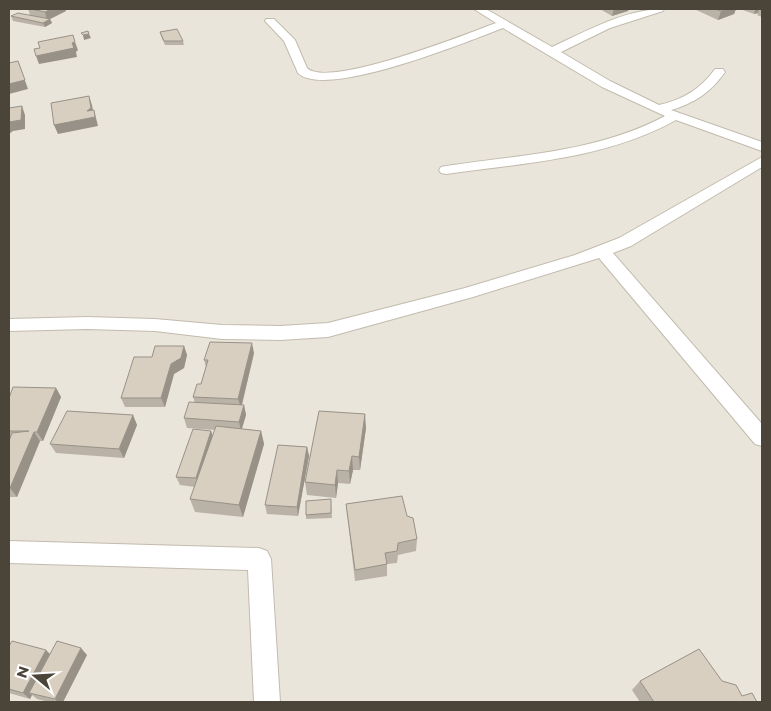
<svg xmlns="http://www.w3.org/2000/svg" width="771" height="711" viewBox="0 0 771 711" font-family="Montserrat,sans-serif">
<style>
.residential{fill:#eae5da}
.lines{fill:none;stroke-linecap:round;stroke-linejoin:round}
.street-casing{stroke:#c2bbae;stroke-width:2}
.street{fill:#fff;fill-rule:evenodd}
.wall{fill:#bab2a6}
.shaded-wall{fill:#979187}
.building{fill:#d8cfc1;stroke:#979187}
</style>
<rect width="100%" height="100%" fill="#f6f3ec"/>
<rect class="residential" x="9" y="9" width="753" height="693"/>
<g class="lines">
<g class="street-casing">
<g id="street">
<path d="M474,9H486L552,47C587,31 625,9 664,9L663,11L610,28L561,52L610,81L659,105C682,100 701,89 715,69H723L725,72C711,92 695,103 671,110L762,142V151L676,120C606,159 524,163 446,174L441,173L439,170L441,167L446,166C519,155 598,152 665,116L602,87L503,28C469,41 325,100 298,73L284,41L265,21L266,19H274L295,40L307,68C328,89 467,34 496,23Z"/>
<polygon points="762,157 762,167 631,246 613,253 762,424 762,446 755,444 599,258 473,297 328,337 280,340 222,339 155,331 87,329 9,331 9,319 87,317 155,319 222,325 280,326 328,323 465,288 575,255 619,238"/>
<polygon points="9,541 259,548 267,551 271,559 280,702 254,702 248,570 9,563"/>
</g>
</g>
<use href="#street" class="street"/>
</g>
<g class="wall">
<polygon points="28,9 65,9 66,11 50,19 52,23 45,27 13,21 11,16 30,15"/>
<polygon points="600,9 629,9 628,11 612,16"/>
<polygon points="694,9 736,9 734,14 718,20"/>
<polygon points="740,9 762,9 762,17 757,15 758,13 754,14"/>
<polygon points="160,32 183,41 184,45 165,45 161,36"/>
<polygon points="184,346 187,355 184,368 174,374 165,407 125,407 121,398 152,357"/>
<polygon points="254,353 242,405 244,405 246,415 242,429 261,431 264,444 243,517 195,512 190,499 195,487 180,485 176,477 211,431 213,436 215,430 187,428 184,418 195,403 193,397 201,384 206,367 204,360"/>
<polygon points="56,388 61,397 43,441 40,441 17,497 9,497 9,398"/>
<polygon points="133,415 137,425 124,458 56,453 50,444"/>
<polygon points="366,428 360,470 353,470 350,484 338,483 336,498 307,495 305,482"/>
<polygon points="307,447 309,456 298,516 267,514 265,505"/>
<polygon points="331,499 332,518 306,519 306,515"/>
<polygon points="346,504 407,516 417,539 416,551 398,555 397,563 387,564 387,576 355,581"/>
<polygon points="9,646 50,654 87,655 63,702 49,702 37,699 32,695 30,699 9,693"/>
<polygon points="640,681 722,681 742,696 757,702 640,702 632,690"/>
</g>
<g class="shaded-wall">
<polygon points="51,9 65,9 66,11 50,19 52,23 45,27 43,23 47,21 45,12"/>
<polygon points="614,9 629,9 628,11 612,16"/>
<polygon points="729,9 736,9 734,14 718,20 721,11"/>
<polygon points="759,9 758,13 754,14 755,10"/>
<polygon points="89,34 91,38 84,40 83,35"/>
<polygon points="75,42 78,50 76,52 77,57 39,64 36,56"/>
<polygon points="18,61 28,89 9,94 9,84"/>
<polygon points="89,96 92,105 94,117 94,110 98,126 58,134 54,125 87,111"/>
<polygon points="22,106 25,115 25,129 13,131 9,134 9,122"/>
<polygon points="252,343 254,353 241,408 238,399"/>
<polygon points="184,346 187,355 184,368 174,374 165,407 161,398 171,364"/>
<polygon points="56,388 61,397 43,441 37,432"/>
<polygon points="244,405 246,415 241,431 239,422"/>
<polygon points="365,414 366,428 360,470 359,457"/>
<polygon points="133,415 137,425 124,458 119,449"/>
<polygon points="211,431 214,440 199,487 196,478"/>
<polygon points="261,431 264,444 243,517 239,505"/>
<polygon points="34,432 40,441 17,497 10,488"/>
<polygon points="307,447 309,456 298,516 297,507"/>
<polygon points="352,456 353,470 350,484 349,471"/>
<polygon points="337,470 338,483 336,498 335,485"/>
<polygon points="81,648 87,655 63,702 58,702 55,699"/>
<polygon points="46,650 53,657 29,693 32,695 30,699 23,693"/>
</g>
<g class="building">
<polygon points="31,9 51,9 45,12"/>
<polygon points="715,9 729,9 721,11"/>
<polygon points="18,13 50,19 43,23 11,16"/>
<polygon points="177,29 183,41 164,41 160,32"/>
<polygon points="88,31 89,34 83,35 81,33"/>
<polygon points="73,35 75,42 72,43 74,48 36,56 34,49 40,48 38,42"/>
<polygon points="18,61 25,80 9,84 9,63"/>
<polygon points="89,96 91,108 87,111 94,110 95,117 54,125 51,103"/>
<polygon points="22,106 21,120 9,122 9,108"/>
<polygon points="210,342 252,343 238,399 193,397 197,384 201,384 208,360 204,360"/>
<polygon points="155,346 184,346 181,358 171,364 161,398 121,398 134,357 152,357"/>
<polygon points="13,387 56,388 37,432 34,432 10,488 9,488 9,441 12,433 29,431 9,431 9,398"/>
<polygon points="189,402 244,405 239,422 184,418"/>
<polygon points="67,411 133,415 119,449 50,444"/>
<polygon points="319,411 365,414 359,457 352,456 349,471 337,470 335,485 305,482"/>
<polygon points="216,426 261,431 239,505 190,499"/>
<polygon points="193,429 211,431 196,478 176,477"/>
<polygon points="278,445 307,447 297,507 265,505"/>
<polygon points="402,496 407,516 413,518 417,539 398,543 397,551 385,553 387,564 355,570 346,504"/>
<polygon points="331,499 331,513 306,515 306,501"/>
<polygon points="12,641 46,650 23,693 9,689 9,646"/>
<polygon points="57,641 81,648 55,699 29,693"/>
<polygon points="699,649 722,681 736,685 742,696 752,693 757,702 654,702 640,681"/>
</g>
<rect width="771" height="711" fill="none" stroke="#4b4439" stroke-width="20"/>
<g transform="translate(35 676) rotate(288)" stroke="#ffffff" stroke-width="4" paint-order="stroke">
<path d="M0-4L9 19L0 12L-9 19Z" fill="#4b4439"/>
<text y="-8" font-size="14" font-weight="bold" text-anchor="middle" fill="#4b4439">N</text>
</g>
</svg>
